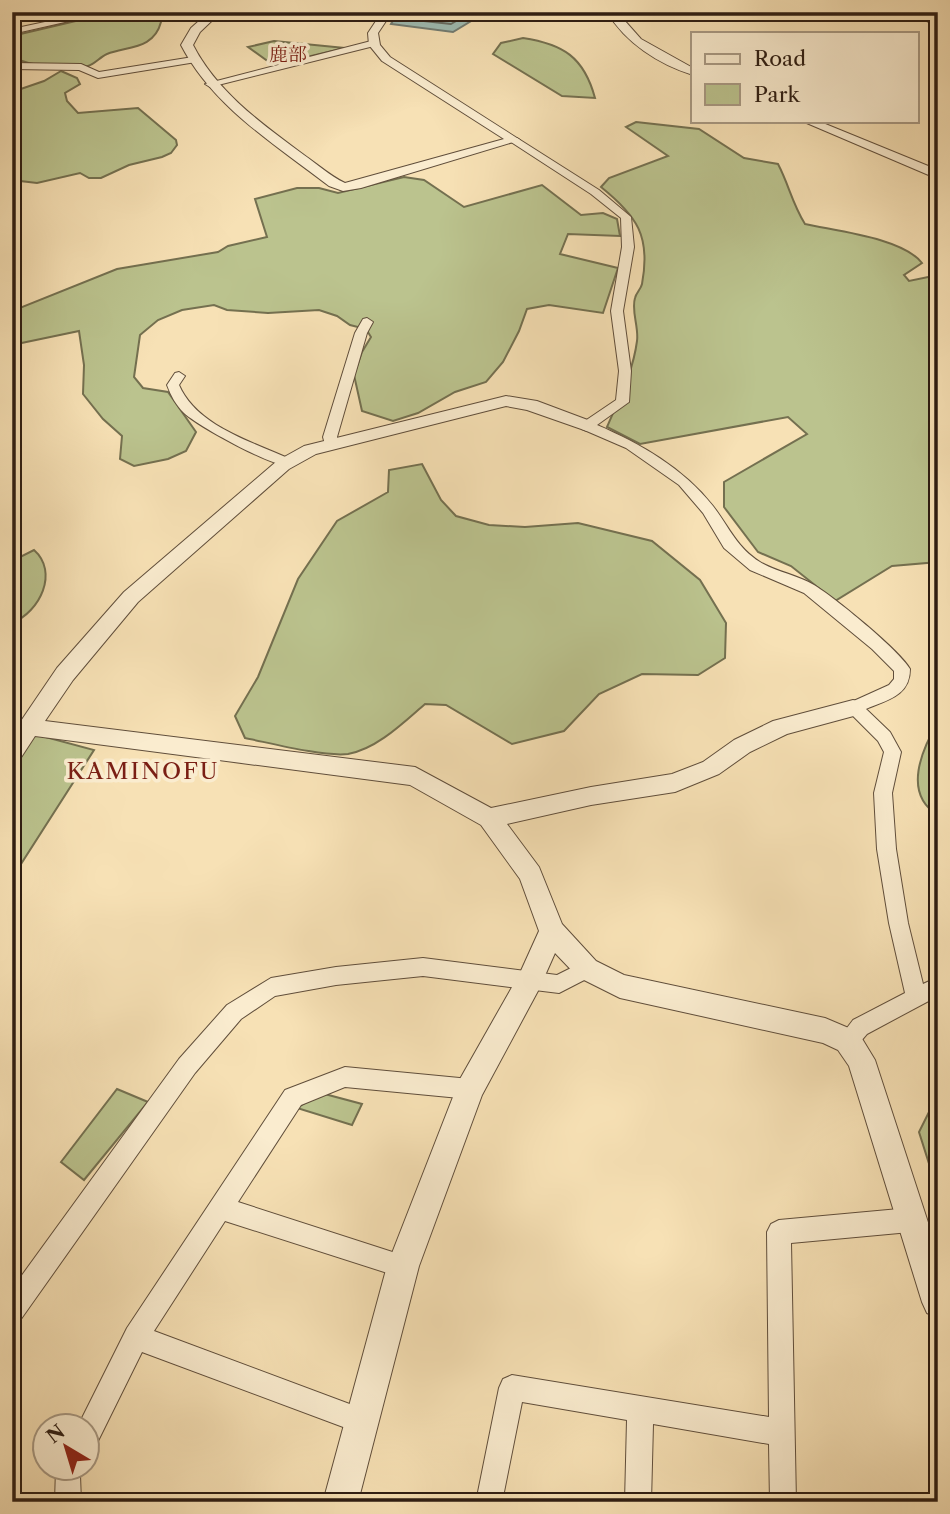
<svg xmlns="http://www.w3.org/2000/svg" width="950" height="1514" viewBox="0 0 950 1514" font-family="'Libre Caslon Text','Noto Serif JP',serif">
<style>
.green{fill:#bbc38e;stroke:#747050;stroke-width:2}
.water{fill:#9ebcb3;stroke:#717c73;stroke-width:2}
.lines{fill:none;stroke-linecap:round;stroke-linejoin:round}
.shore{stroke:#666c62;stroke-width:2}
.minor-casing{stroke:#604e3b;stroke-width:2}
.tertiary-casing{stroke:#604e3b;stroke-width:2}
.minor{fill:#faeccf;fill-rule:evenodd}
.tertiary{fill:#faeccf;fill-rule:evenodd}
.labels{text-anchor:middle;dominant-baseline:central;stroke-width:7;stroke-linejoin:round;paint-order:stroke}
.far-quarter-label{font-size:19px;fill:#7a1f14;stroke:#faeccf}
.quarter-label{font-size:23px;letter-spacing:2px;fill:#7a1f14;stroke:#faeccf}
</style>
<rect width="100%" height="100%" fill="#f7e1b5"/>
<filter id="stains"><feTurbulence type="fractalNoise" baseFrequency=".00286" numOctaves="4"/><feColorMatrix values="0 0 0 0 .2 0 0 0 0 .09 0 0 0 0 .02 0 0 0 .5 -.17"/></filter>
<radialGradient id="worn" r=".72"><stop offset=".6" stop-color="#630" stop-opacity="0"/><stop offset="1" stop-color="#630" stop-opacity=".3"/></radialGradient>
<g class="green">
<path d="M114,12H155L161,22C154,49 129,46 107,54C100,57 95,64 88,66C69,71 29,66 12,57V36Z"/>
<path d="M523,38C563,44 584,57 595,98L562,96L493,54L501,43Z"/>
<polygon points="274,41 345,48 273,65 248,47"/>
<polygon points="61,71 77,78 80,84 65,93 67,101 78,113 138,108 176,140 177,145 171,153 162,157 129,165 101,178 89,178 80,173 37,183 12,180 12,92 44,81"/>
<path d="M636,122L699,129L744,158L778,164C789,185 792,203 805,224C836,231 903,238 922,263L904,275L909,281L938,275V562L892,566L835,601L791,566L758,552L724,507V482L807,434L788,417L640,444L607,427C619,399 633,372 637,341C639,327 631,311 635,298C636,293 641,289 642,284C651,236 637,216 601,187L609,178L668,156L626,127Z"/>
<polygon points="404,177 424,180 464,207 542,185 581,215 603,213 617,219 620,236 568,234 560,254 618,268 603,313 549,305 527,309 519,331 503,362 486,382 455,392 418,413 393,421 362,411 354,375 362,352 371,337 366,329 350,325 337,316 319,310 268,313 227,310 214,305 182,310 158,320 140,335 134,377 143,388 168,392 196,432 186,451 168,459 134,466 120,459 122,436 103,419 83,394 84,365 79,331 12,345 12,327 20,324 17,309 117,269 218,252 228,246 267,237 255,199 297,188 319,188 338,193"/>
<path d="M422,464L441,500L456,516L489,525L525,527L578,523L652,541L700,580L726,623L725,658L698,675L642,674L599,694L564,731L512,744L446,705L425,704C404,722 377,749 348,754C324,757 270,743 245,738L235,716L258,677L298,579L337,521L388,492L389,470Z"/>
<path d="M34,550C59,572 40,612 12,623V561Z"/>
<path d="M938,722V815C902,794 922,749 938,722Z"/>
<polygon points="12,728 94,750 12,878"/>
<polygon points="117,1089 148,1102 84,1180 61,1162"/>
<polygon points="321,1093 362,1104 352,1125 297,1108"/>
<polygon points="934,1102 938,1106 938,1192 919,1132"/>
</g>
<polygon class="water" points="398,12 486,12 453,32 391,24"/>
<g class="lines">
<polyline class="shore" points="403,12 406,19 451,24 472,12"/>
<g class="minor-casing">
<g id="minor">
<polygon points="92,12 109,12 12,34 12,29"/>
<polygon points="375,40 378,45 210,87 205,84"/>
<polygon points="193,57 196,62 98,78 79,70 12,69 12,63 81,64 99,72"/>
<path d="M511,138H517L599,190L631,217L634,247L623,311L631,371L629,402L597,425C641,444 683,468 713,506C729,527 737,548 760,562C777,572 798,575 814,585C834,597 899,650 910,669C910,696 887,700 866,709L890,732L901,752L892,793L896,849L908,923L923,984L938,977V996L867,1034L855,1048L848,1051L841,1048L837,1041L853,1020L905,993L889,923L877,849L874,793L884,752L878,741L845,708L847,704L889,685L894,679V671L872,649L804,593L750,570L724,548L703,513L679,485L626,448L582,429V423L616,400L619,371L611,311L622,247L621,218L591,194L511,142Z"/>
<polygon points="367,318 373,322 367,333 337,437 338,445 336,448 326,448 323,437 355,333 363,319"/>
<path d="M179,372L185,376L179,385C197,427 254,442 292,460V466C275,469 198,426 184,413C176,405 171,396 167,385L175,373Z"/>
<polygon points="423,958 557,975 587,960 594,963 597,969 594,975 559,993 423,976 336,985 275,996 241,1019 195,1073 21,1319 12,1322 12,1289 179,1059 227,1005 271,978 336,967"/>
<polygon points="345,1067 470,1079 478,1082 481,1089 478,1096 470,1099 345,1087 301,1105 238,1202 411,1258 415,1266 411,1274 403,1278 225,1221 154,1331 371,1412 375,1421 371,1430 362,1434 142,1352 97,1443 88,1447 88,1426 78,1426 127,1328 285,1090"/>
<polygon points="910,1208 918,1212 922,1220 918,1228 910,1232 791,1243 796,1502 770,1502 769,1444 653,1424 651,1502 625,1502 627,1420 522,1402 502,1502 476,1502 499,1388 503,1379 512,1375 769,1417 767,1232 771,1224 779,1220"/>
<polygon points="56,1468 83,1468 80,1475 81,1502 55,1502"/>
</g>
</g>
<g class="tertiary-casing">
<g id="tertiary">
<path d="M209,12H221L200,32L193,45C217,92 262,124 304,155C317,164 330,176 345,183L504,139L382,61L369,45L368,33L382,12H392L378,33L380,45L390,57L520,140L361,188L343,191L329,186C276,145 213,107 181,45L191,28Z"/>
<path d="M607,12H617L641,39L693,68V75C658,64 626,43 607,12Z"/>
<polygon points="907,12 922,12 938,19 938,26"/>
<polygon points="802,121 818,121 938,170 938,179"/>
<polygon points="506,396 537,401 593,422 596,426 587,431 527,410 506,406 316,454 289,469 138,602 73,680 45,721 415,767 491,808 591,787 672,774 703,762 734,740 773,721 853,700 861,702 864,708 861,714 787,734 750,752 719,774 675,792 591,805 507,824 539,867 562,924 596,961 624,975 825,1018 858,1032 875,1060 938,1253 938,1318 927,1313 922,1302 849,1066 838,1050 823,1043 620,998 578,977 555,953 539,989 482,1095 419,1266 358,1502 323,1502 387,1266 460,1079 520,973 539,931 520,879 481,825 410,785 35,736 20,759 12,762 12,735 21,721 57,668 124,592 277,461 304,446"/>
</g>
</g>
<use href="#minor" class="minor"/>
<use href="#tertiary" class="tertiary"/>
</g>
<g class="labels">
<g class="far-quarter-label">
<text x="288" y="54">鹿部</text>
</g>
<g class="quarter-label">
<text x="143" y="771">KAMINOFU</text>
</g>
</g>
<rect width="950" height="1514" fill="none" stroke="#f7e1b5" stroke-width="42"/>
<rect x="14" y="14" width="922" height="1486" fill="none" stroke="#2e1d12" stroke-width="3.5"/>
<rect x="21" y="21" width="908" height="1472" fill="none" stroke="#2e1d12" stroke-width="2"/>
<rect x="691" y="32" width="228" height="91" fill="#faeccf" stroke="#a89983" stroke-width="2"/>
<rect x="705" y="54" width="35" height="10" fill="#faeccf" stroke="#a89983" stroke-width="2"/>
<text x="754" y="66" font-size="21" fill="#2e1d12">Road</text>
<rect x="705" y="84" width="35" height="21" fill="#bbc38e" stroke="#a89983" stroke-width="2"/>
<text x="754" y="102" font-size="21" fill="#2e1d12">Park</text>
<g transform="translate(66 1447) rotate(322)"><circle r="33" fill="#faeccf" stroke="#a89983" stroke-width="2"/>
<path d="M0-5L12 26L0 18L-12 26Z" fill="#8f2418"/>
<text y="-10" font-size="19" font-weight="bold" text-anchor="middle" fill="#2e1d12">N</text>
</g>
<rect width="100%" height="100%" filter="url(#stains)"/>
<rect width="100%" height="100%" fill="url(#worn)"/>
</svg>
